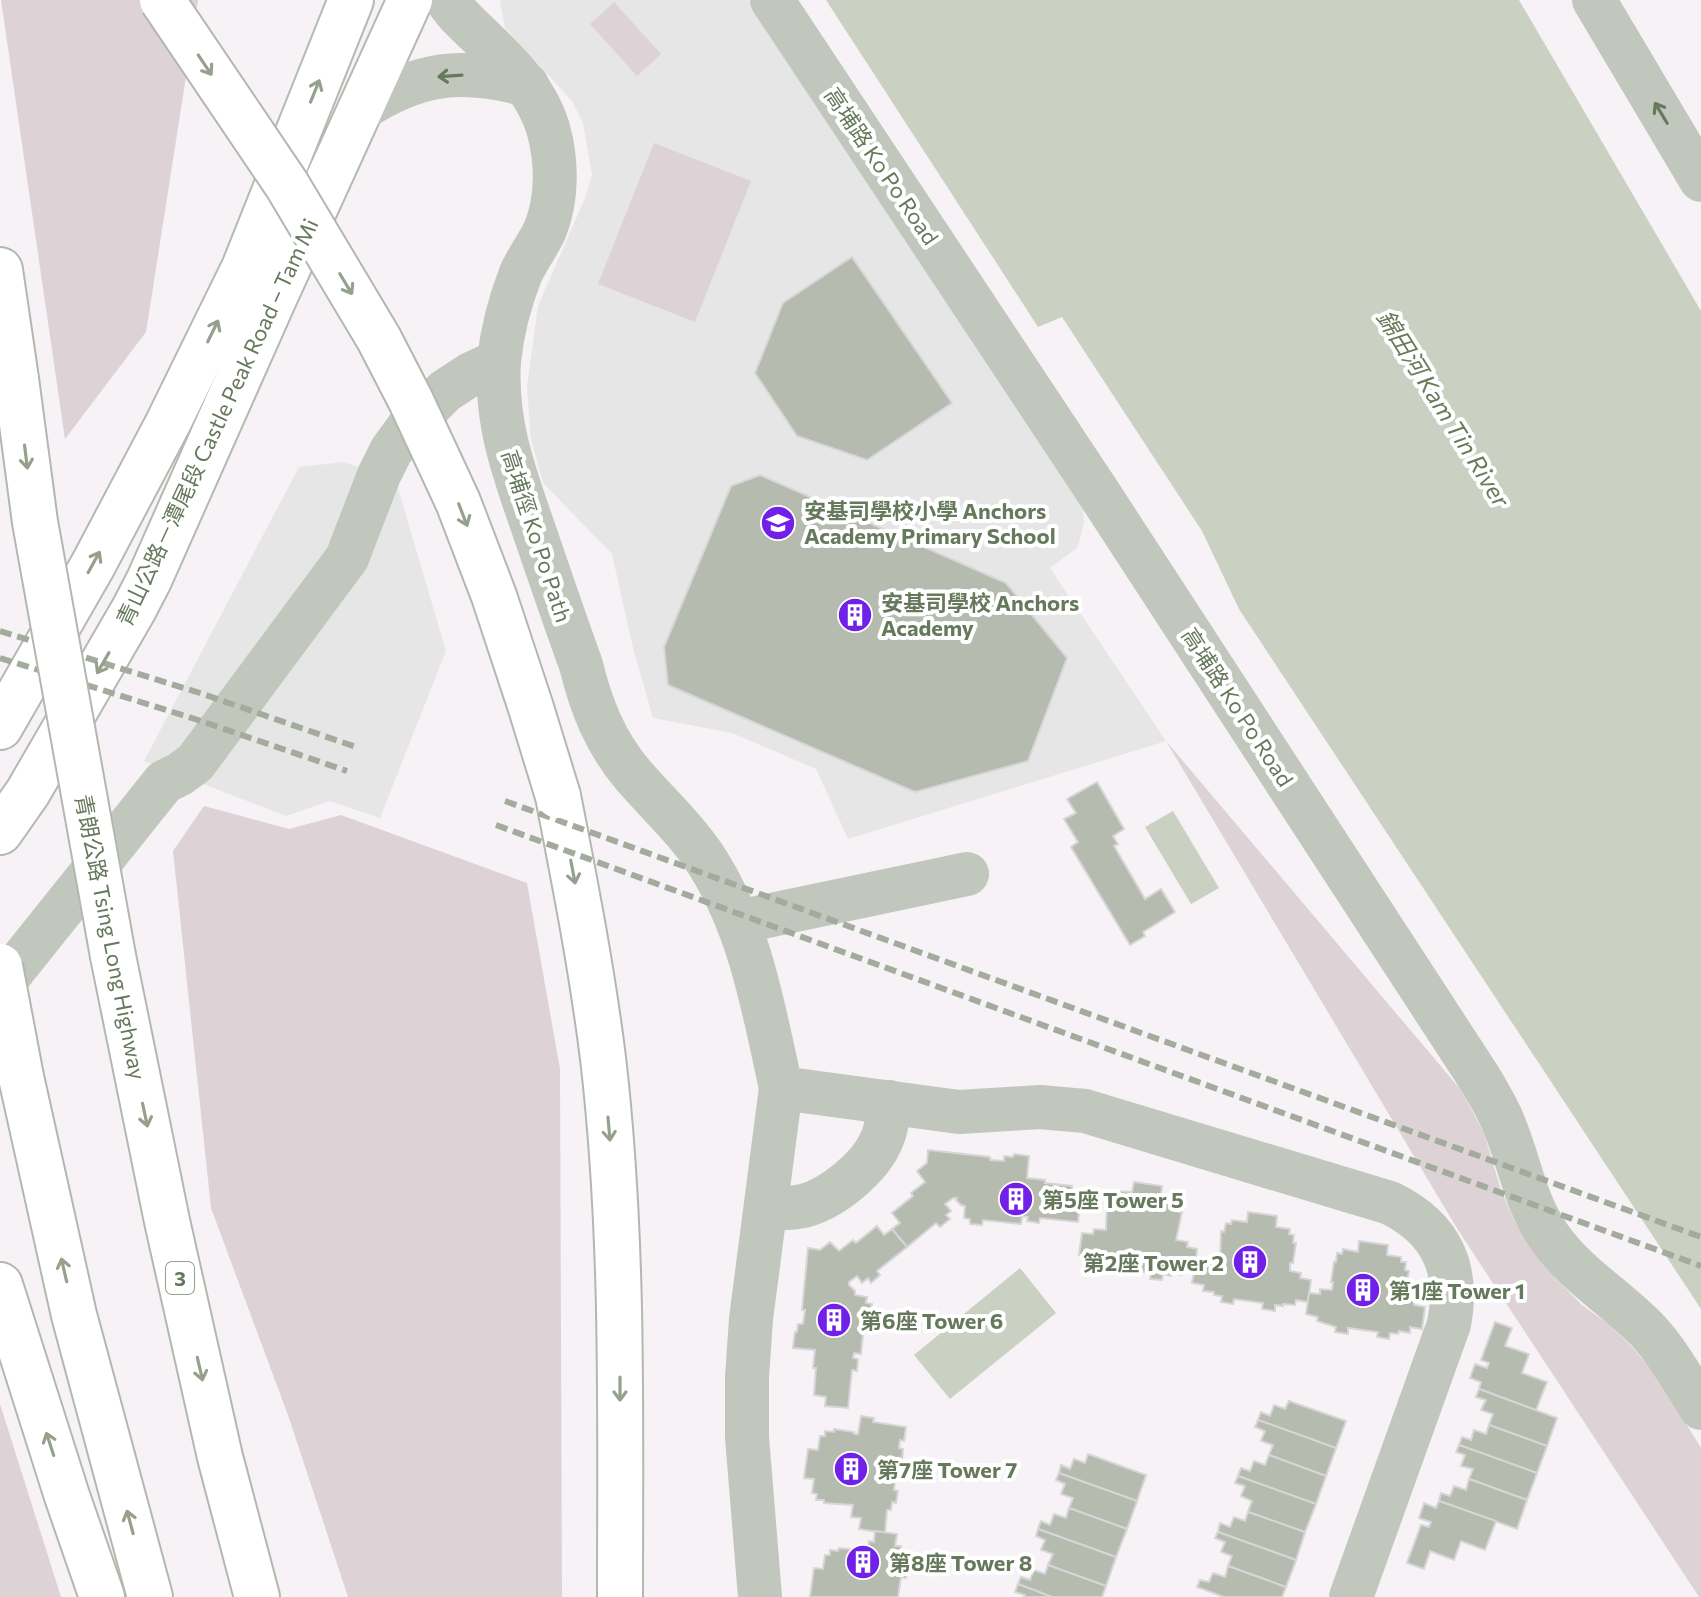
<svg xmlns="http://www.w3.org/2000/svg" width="1701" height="1597" viewBox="0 0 1701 1597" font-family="Commissioner,'Noto Sans TC',sans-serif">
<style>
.built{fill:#e7e6e6}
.green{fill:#ddd3d6}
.water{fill:#cad0c2}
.building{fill:#b5bbae;stroke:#d7d5d7;stroke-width:2}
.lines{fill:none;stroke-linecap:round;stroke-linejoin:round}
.major-casing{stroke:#b4bab0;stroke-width:48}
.highway-casing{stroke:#b3b8af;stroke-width:48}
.minor{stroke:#c2c7be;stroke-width:44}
.major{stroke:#fff;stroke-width:44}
.highway{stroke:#fff;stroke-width:44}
.rail{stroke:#a3ab9d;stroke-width:6;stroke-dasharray:12 6;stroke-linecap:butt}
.highway-bridge-casing{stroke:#b3b8af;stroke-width:48;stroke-linecap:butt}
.highway-bridge{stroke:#fff;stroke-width:44}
.oneway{stroke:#95a18d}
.oneway2{stroke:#67795c}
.labels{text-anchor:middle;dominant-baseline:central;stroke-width:8;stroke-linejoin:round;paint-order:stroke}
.shield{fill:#fff;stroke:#95a18d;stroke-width:2}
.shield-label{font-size:20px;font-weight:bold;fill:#67795c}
.street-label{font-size:22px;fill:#67795c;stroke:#fff}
.poi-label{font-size:22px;font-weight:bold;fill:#67795c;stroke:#fff;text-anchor:start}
.water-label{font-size:24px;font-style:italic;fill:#6c7a5a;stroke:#fff}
</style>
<rect width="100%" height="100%" fill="#f6f2f6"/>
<g class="built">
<polygon points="501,0 748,0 1083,507 1084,523 1078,547 1050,568 1166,741 848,839 816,769 732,733 653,718 633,648 612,554 543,483 531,439 527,387 538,306 585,198 592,175 583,123 572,101 505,28 500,3"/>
<polygon points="344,462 379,475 398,488 446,651 380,818 330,801 286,816 144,761 299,467"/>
</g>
<g class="green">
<polygon points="1,0 198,0 146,332 65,439"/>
<polygon points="614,2 661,54 637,76 590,24"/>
<polygon points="654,143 751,181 695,322 598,284"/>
<polygon points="1166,741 1461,1090 1484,1133 1501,1190 1514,1220 1531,1248 1555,1278 1582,1305 1611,1326 1634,1349 1658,1378 1701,1448 1701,1597 1699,1597 1458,1230"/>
<polygon points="204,806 289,829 341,815 527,883 560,1069 562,1597 348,1597 289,1418 211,1208 173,851"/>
<polygon points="0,1404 61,1597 62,1597 0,1597"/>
</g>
<g class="water">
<polygon points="826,0 1519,0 1701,311 1701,1309 1239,609 1202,531 1062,317 1038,327"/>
<polygon points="1173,811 1219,888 1191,904 1145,827"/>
<polygon points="1020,1268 1056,1313 950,1399 914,1355"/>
</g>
<g class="building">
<polygon points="852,257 952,403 867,460 797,436 755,373 783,303"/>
<polygon points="760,475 1006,583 1067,658 1028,761 915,792 668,685 664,647 731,486"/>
<polygon points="1097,782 1124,829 1113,836 1118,844 1114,846 1145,899 1161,889 1175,912 1143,932 1145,936 1130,945 1071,847 1078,842 1064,819 1076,813 1067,799"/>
<polygon points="928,1150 990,1157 990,1160 1004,1161 1004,1156 1013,1157 1014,1154 1029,1156 1027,1178 1045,1180 1045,1183 1072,1186 1071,1198 1081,1199 1078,1222 1040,1218 1039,1223 1027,1221 1028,1217 1022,1216 1021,1224 983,1220 982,1225 970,1224 970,1219 964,1218 965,1206 961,1205 956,1200 957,1198 953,1198 945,1204 951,1211 946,1215 950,1219 940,1227 936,1223 907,1247 892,1229 900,1223 892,1213 913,1196 911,1193 925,1182 917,1171 927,1163"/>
<polygon points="1134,1182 1162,1186 1161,1196 1175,1198 1175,1203 1180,1203 1179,1212 1182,1212 1176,1240 1188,1242 1187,1247 1197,1249 1195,1271 1183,1269 1182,1275 1171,1273 1171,1276 1163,1274 1162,1280 1150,1279 1151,1273 1121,1269 1120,1274 1108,1273 1109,1267 1101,1266 1101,1264 1090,1262 1091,1256 1079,1255 1082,1233 1093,1234 1094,1229 1106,1230 1107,1202 1111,1202 1111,1194 1116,1195 1117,1191 1132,1192"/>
<polygon points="1248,1212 1277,1216 1276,1227 1290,1229 1289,1234 1294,1235 1293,1243 1296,1243 1293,1263 1290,1263 1290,1271 1301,1273 1300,1278 1311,1280 1308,1302 1296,1300 1295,1305 1283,1304 1283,1306 1275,1305 1275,1311 1262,1309 1263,1303 1234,1299 1233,1304 1221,1302 1222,1296 1214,1295 1214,1292 1203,1291 1204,1285 1192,1283 1196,1261 1207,1263 1207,1258 1220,1259 1221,1231 1224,1232 1226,1223 1231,1224 1232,1220 1247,1222"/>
<polygon points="877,1226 884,1235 892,1229 907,1247 877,1271 880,1275 871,1283 868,1278 862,1283 857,1276 849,1282 849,1285 855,1291 855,1295 867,1297 866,1303 872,1304 870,1316 865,1315 861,1354 854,1353 853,1358 858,1359 857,1371 852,1370 848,1408 825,1406 826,1397 814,1395 816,1368 813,1368 815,1350 793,1348 795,1332 797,1332 798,1324 803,1324 805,1310 802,1310 808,1248 820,1250 830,1242 839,1251 853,1240 856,1243"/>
<polygon points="1359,1241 1388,1245 1387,1255 1401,1257 1401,1262 1406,1262 1405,1270 1409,1271 1403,1299 1414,1300 1414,1305 1425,1307 1422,1329 1410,1327 1410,1333 1399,1331 1398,1334 1390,1333 1389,1339 1377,1337 1378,1332 1348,1328 1348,1334 1335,1332 1336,1327 1317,1321 1318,1317 1306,1314 1309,1293 1320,1294 1320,1289 1332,1290 1333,1282 1331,1282 1334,1262 1336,1262 1337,1253 1342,1254 1343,1249 1358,1252"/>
<polygon points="1495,1322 1512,1328 1505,1346 1529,1354 1522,1373 1547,1382 1536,1410 1479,1389 1481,1382 1470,1378 1475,1364 1487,1368 1489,1363 1481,1360"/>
<polygon points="1479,1389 1557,1418 1547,1446 1489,1425 1493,1414 1481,1410 1486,1400 1476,1397"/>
<polygon points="1289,1401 1346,1421 1336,1448 1258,1420 1261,1412 1270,1416 1274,1405 1285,1409"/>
<polygon points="861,1416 874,1418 873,1422 906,1427 904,1441 900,1440 899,1448 903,1449 902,1461 897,1460 894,1490 898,1491 896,1503 892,1502 891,1510 887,1510 885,1533 859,1529 861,1518 851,1517 853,1505 824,1503 824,1500 816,1500 817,1494 812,1493 814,1479 804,1478 808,1449 818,1450 820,1436 825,1436 825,1431 834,1432 834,1429 854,1432 854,1434 858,1434"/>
<polygon points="1258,1420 1336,1448 1326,1476 1269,1455 1273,1445 1261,1441 1265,1431 1255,1427"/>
<polygon points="1489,1425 1547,1446 1537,1473 1459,1445 1462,1437 1471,1440 1474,1430 1486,1434"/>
<polygon points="1459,1445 1537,1473 1527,1500 1469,1479 1473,1469 1461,1466 1465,1455 1456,1452"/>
<polygon points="1088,1454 1146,1475 1137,1501 1059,1473 1061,1465 1070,1469 1074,1459 1085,1463"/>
<polygon points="1269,1455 1326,1476 1316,1504 1238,1476 1241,1468 1250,1471 1254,1461 1265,1465"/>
<polygon points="1059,1473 1137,1501 1127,1529 1069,1508 1073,1498 1061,1494 1065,1484 1056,1480"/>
<polygon points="1238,1476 1316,1504 1305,1532 1248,1512 1252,1501 1241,1496 1245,1486 1235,1483"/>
<polygon points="1469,1479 1527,1500 1517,1529 1439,1501 1441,1493 1450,1496 1454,1486 1466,1490"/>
<polygon points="1439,1501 1496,1521 1485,1550 1461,1541 1454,1560 1430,1551 1424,1569 1407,1563 1421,1525 1429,1527 1431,1522 1419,1518 1424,1503 1436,1508"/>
<polygon points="1069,1508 1127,1529 1116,1557 1038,1529 1041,1521 1050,1525 1054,1514 1066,1518"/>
<polygon points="1248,1512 1305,1532 1296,1560 1218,1532 1220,1523 1230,1527 1234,1517 1245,1521"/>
<polygon points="1038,1529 1116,1557 1106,1586 1048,1565 1053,1554 1041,1550 1045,1540 1036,1536"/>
<polygon points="875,1531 897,1534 895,1546 901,1546 900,1557 903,1558 902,1565 908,1566 906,1578 901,1577 898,1597 810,1597 814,1568 823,1569 825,1555 830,1555 830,1550 838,1551 839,1548 859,1550 859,1552 867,1553 869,1541 874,1542"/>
<polygon points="1218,1532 1296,1560 1286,1587 1228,1566 1232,1556 1221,1552 1225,1542 1215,1538"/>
<polygon points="1048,1565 1106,1586 1102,1597 1052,1597 1018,1584 1021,1577 1030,1580 1034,1570 1045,1574"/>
<polygon points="1228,1566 1286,1587 1282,1597 1224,1597 1197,1587 1200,1580 1209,1582 1213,1573 1225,1577"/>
<polygon points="1018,1584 1052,1597 1024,1597 1025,1595 1015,1592"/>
</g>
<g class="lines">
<g class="major-casing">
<g id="major">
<polyline points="0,727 93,565 167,425 244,268 351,0"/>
<polyline points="0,832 28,792 134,609 149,580 272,303 410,0"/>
</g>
</g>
<g class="highway-casing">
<g id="highway">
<polyline points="0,270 16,379"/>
<path d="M558,796C575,883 592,970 603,1058C624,1237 620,1418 620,1597"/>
<polyline points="113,956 167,1221 220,1457 257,1597"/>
<polyline points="21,1077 74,1315 150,1597"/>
<polyline points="0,1285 67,1496 102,1597"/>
</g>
</g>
<g class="minor">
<path d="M447,0C456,14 468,25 480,36C508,63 536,89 548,128C557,160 558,198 545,230C538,245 528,258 521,273C510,301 502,331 499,361C495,424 515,475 535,533C550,577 565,621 581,665C591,706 605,742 633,775C658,804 687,830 708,863C751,931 764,1011 781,1088"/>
<path d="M772,0L1098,492L1480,1079C1488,1093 1497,1107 1503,1122C1520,1161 1523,1198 1548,1235C1575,1275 1617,1298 1649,1332C1670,1355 1684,1382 1701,1408"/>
<polyline points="1594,0 1701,180"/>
<path d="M360,110C418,72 461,67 527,85"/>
<polyline points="738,922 967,874"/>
<polyline points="0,987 164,782 180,774 195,763 347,558 379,475 391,451 407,429 445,391 471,374 499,361"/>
<path d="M766,1207C778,1208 790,1209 803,1206C832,1199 871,1167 882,1139C887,1128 888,1114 889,1102"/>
<path d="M760,1597L747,1437V1377L751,1319L781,1088L959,1112L1040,1107L1085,1111L1390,1203C1441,1228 1460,1268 1449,1324L1351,1597"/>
</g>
<use href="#major" class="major"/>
<use href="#highway" class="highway"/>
<g class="rail">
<polyline points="0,631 200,693 356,747"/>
<polyline points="0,658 195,719 347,771"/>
<polyline points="505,801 1701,1237"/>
<polyline points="496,825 1701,1266"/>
</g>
<g class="highway-bridge-casing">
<g id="highway-bridge">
<polyline points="162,0 287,185 379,339 411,401 458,502 494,596 531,708 558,796"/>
<polyline points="16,379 35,522 113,956"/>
<polyline points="0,966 21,1077"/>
</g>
</g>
<use href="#highway-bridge" class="highway-bridge"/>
</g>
<defs><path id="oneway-shaft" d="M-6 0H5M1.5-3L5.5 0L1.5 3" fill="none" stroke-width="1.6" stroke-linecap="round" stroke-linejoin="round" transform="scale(2)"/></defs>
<g class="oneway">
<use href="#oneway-shaft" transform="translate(205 65) rotate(56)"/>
<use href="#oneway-shaft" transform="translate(315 91) rotate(-68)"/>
<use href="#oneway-shaft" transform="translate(346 284) rotate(59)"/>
<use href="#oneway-shaft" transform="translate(213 331) rotate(-64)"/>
<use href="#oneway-shaft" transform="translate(26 457) rotate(83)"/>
<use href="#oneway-shaft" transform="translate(463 515) rotate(69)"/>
<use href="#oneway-shaft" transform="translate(94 562) rotate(-61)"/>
<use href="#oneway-shaft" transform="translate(103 663) rotate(120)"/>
<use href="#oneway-shaft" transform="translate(573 872) rotate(79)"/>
<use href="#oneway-shaft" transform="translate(145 1115) rotate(78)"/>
<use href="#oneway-shaft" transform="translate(609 1129) rotate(85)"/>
<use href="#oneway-shaft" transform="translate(64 1270) rotate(-103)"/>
<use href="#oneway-shaft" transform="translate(200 1369) rotate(77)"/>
<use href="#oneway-shaft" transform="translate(620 1389) rotate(90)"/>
<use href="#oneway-shaft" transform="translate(50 1444) rotate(-108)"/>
<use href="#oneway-shaft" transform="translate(130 1522) rotate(-105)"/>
</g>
<g class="oneway2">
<use href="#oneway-shaft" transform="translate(450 76) rotate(176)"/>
<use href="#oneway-shaft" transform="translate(1661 113) rotate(-121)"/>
</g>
<defs>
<g id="school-disc" transform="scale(1.8)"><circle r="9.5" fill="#7120e8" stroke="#fff"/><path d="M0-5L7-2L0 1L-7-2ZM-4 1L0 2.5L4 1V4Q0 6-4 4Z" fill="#fff"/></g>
<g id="building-disc" transform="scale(1.8)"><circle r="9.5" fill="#7120e8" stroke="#fff"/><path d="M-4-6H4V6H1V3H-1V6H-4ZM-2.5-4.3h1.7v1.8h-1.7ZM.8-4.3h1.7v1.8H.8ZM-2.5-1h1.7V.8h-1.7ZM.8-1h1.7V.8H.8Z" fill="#fff"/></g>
</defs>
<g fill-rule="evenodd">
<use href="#school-disc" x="778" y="523"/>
<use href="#building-disc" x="855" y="615"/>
<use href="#building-disc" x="1016" y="1199"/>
<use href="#building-disc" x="1250" y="1262"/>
<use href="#building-disc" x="1363" y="1290"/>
<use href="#building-disc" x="834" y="1320"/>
<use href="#building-disc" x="851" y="1469"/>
<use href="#building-disc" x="863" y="1562"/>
</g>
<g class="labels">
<rect class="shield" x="166" y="1262" width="28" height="32" rx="6"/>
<g class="shield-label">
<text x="180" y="1278">3</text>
</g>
<g class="street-label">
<text transform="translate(882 166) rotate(56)">高埔路 Ko Po Road</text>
<text transform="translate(217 422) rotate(-65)">青山公路－潭尾段 Castle Peak Road – Tam Mi</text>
<text transform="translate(537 536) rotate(72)">高埔徑 Ko Po Path</text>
<text transform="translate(1238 707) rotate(57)">高埔路 Ko Po Road</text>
<text transform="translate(111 937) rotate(79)">青朗公路 Tsing Long Highway</text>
</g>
<g class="poi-label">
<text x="804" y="510">安基司學校小學 Anchors<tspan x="804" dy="25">Academy Primary School</tspan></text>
<text x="881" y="602">安基司學校 Anchors<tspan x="881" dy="25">Academy</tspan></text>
<text x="1042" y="1199">第5座 Tower 5</text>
<text x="1224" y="1262" text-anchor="end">第2座 Tower 2</text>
<text x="1389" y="1290">第1座 Tower 1</text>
<text x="860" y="1320">第6座 Tower 6</text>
<text x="877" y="1469">第7座 Tower 7</text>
<text x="889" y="1562">第8座 Tower 8</text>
</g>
<g class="water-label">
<text transform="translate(1444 408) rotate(58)">錦田河 Kam Tin River</text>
</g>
</g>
</svg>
